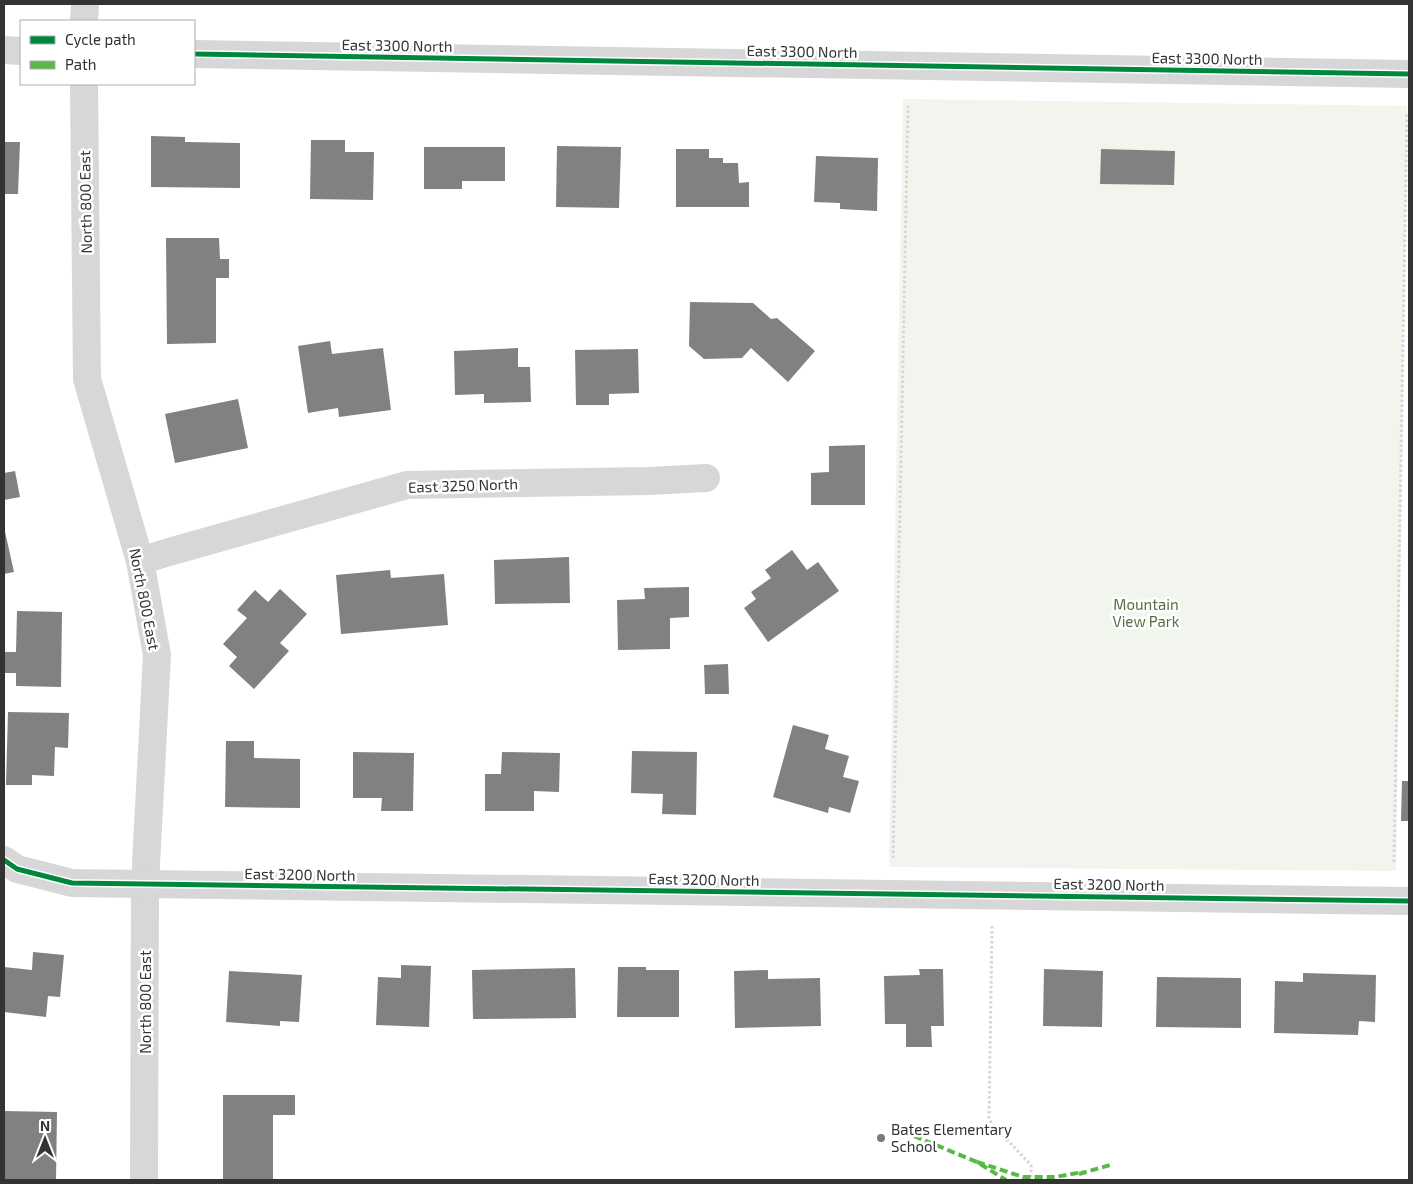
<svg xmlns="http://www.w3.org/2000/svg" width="1413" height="1184" viewBox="0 0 1413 1184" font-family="'Exo 2',sans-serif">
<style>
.green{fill:#f1f5ed}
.building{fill:#818181}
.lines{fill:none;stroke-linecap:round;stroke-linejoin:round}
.path{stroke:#d6d6d6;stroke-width:3;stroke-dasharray:2.5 2.5;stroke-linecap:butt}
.minor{stroke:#d7d7d7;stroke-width:28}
.quiet{stroke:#58b947;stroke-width:4;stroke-dasharray:8 4;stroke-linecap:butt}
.cycleway-casing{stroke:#fff;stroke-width:8}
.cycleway{stroke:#00873e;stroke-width:5}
.poi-dot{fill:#7a7a7a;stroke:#fff;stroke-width:2}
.labels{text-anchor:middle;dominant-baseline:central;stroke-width:5;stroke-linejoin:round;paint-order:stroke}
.street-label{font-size:15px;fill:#333;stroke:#fff}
.park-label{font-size:15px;fill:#56703f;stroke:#fff}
.poi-label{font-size:15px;fill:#333;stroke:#fff;text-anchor:start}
</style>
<rect width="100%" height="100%" fill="#fff"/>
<polygon class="green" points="903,99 1407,106 1396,871 889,867"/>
<g class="building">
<polygon points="151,136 185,137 185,142 240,143 240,188 151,187"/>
<polygon points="311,140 345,140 345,152 374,152 373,200 310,199"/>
<polygon points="4,142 20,142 18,194 4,194"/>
<polygon points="557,146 621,147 619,208 556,207"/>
<polygon points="424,147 505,147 505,181 462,181 462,189 424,189"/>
<polygon points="676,149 709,149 709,158 723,158 723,163 738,163 739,183 749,182 749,207 676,207"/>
<polygon points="1101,149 1175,151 1174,185 1100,184"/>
<polygon points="816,156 878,158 877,211 840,209 840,203 814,202"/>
<polygon points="166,238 219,238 220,259 229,259 229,278 216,278 216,343 167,344"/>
<polygon points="690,302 753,303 771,319 777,318 815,351 788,382 751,348 742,358 704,359 689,346"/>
<polygon points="330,341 332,354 383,348 391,410 339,417 338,408 308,413 298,346"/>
<polygon points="518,348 518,367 530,367 531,402 484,403 484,394 455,395 454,351"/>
<polygon points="638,349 639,393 609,394 609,405 576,405 575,350"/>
<polygon points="238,399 248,448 175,463 165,414"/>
<polygon points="865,445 865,505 811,505 811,473 829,472 829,446"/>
<polygon points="15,471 20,497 4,500 4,473"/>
<polygon points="4,527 14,572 4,574"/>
<polygon points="792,550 807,570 818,562 839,591 768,642 744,608 756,599 751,592 771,578 765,570"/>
<polygon points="569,557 570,603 495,604 494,560"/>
<polygon points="390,570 391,578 444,574 448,625 341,634 336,575"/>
<polygon points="689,587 689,617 670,618 670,649 618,650 617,600 645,599 644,588"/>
<polygon points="280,589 307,614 280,643 289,651 254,689 229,666 237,657 223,644 247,618 237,610 255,590 268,602"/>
<polygon points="17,611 62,612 61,687 16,686 16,673 4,673 4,652 16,652"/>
<polygon points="728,664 729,694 705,694 704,665"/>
<polygon points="8,712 69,713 68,748 55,747 54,776 32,775 32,785 6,785"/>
<polygon points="793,725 829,735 825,749 849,756 843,777 859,781 850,813 829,807 828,813 773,797"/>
<polygon points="226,741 254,741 254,758 300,759 300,808 225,807"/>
<polygon points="632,751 697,752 696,815 662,814 663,794 631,793"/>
<polygon points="353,752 414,753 413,811 381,811 382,798 353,798"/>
<polygon points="502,752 560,753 559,792 534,791 534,811 485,811 485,774 501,774"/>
<polygon points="1402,781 1409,781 1409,821 1401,821"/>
<polygon points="33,952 64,955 60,997 48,996 46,1017 4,1012 4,967 32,970"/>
<polygon points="401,965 431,966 429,1027 376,1025 378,977 401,978"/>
<polygon points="618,967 646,967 646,970 679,970 679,1017 617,1017"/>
<polygon points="575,968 576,1018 473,1019 472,970"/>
<polygon points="919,969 943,969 944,1026 931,1026 932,1047 906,1047 906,1024 885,1024 884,976 920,975"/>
<polygon points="1044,969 1103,971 1102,1027 1043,1026"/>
<polygon points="768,970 768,979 820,978 821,1026 735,1028 734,971"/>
<polygon points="229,971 302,975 299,1022 280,1021 280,1026 226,1022"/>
<polygon points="1303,973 1376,975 1375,1022 1359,1021 1358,1035 1274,1033 1275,981 1303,982"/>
<polygon points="1157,977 1241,978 1241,1028 1156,1027"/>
<polygon points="223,1095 295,1095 295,1115 273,1115 273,1180 223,1180"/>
<polygon points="4,1111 57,1112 56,1180 4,1180"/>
</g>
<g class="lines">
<g class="path">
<polyline points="893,858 908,106"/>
<polyline points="1394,862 1407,113"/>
<polyline points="992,926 989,1118 992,1124 1031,1165 1031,1177"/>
</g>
<g class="minor">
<polyline points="84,21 85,4"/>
<polyline points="4,50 21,51"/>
<polyline points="194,54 1409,74"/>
<polyline points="84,84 87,379 140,561 157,655 145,884 144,1180"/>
<polyline points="140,561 169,552 407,485 649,481 706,478"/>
<polyline points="4,860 17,869 72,883 1409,901"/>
</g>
<g class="quiet">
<polyline points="914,1136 977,1162 1006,1180"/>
<polyline points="977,1162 1023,1177 1055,1177 1083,1172"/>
<polyline points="1079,1174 1110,1165"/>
</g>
<g class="cycleway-casing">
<g id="cycleway">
<polyline points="194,54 1409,74"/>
<polyline points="4,860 17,869 72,883 1409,901"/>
</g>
</g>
<use href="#cycleway" class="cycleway"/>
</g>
<circle class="poi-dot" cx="881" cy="1138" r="5"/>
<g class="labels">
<g class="street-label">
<text transform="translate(397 45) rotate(1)">East 3300 North</text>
<text transform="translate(802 51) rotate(1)">East 3300 North</text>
<text transform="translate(1207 58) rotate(1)">East 3300 North</text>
<text transform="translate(85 202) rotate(-91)">North 800 East</text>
<text transform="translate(463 485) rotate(-2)">East 3250 North</text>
<text transform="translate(145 599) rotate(79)">North 800 East</text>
<text transform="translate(300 874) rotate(1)">East 3200 North</text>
<text transform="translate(704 879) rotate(1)">East 3200 North</text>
<text transform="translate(1109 884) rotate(1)">East 3200 North</text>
<text transform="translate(145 1002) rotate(-90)">North 800 East</text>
</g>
<g class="park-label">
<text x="1146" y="604">Mountain<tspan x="1146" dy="17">View Park</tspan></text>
</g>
<g class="poi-label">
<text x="891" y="1129">Bates Elementary<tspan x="891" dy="17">School</tspan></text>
</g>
</g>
<rect width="1413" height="1184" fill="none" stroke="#333333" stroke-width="10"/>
<rect x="20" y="20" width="175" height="65" fill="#ffffff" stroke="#adadad"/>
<rect x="30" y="36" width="25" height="8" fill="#00873e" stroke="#adadad"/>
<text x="65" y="45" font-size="15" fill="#333333">Cycle path</text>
<rect x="30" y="61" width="25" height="8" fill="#58b947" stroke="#adadad"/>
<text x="65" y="70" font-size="15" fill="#333333">Path</text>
<g transform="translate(45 1139)" stroke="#ffffff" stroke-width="4" paint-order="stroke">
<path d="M0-4L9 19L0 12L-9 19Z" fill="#333333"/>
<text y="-8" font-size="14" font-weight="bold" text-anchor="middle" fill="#333333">N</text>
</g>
</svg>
